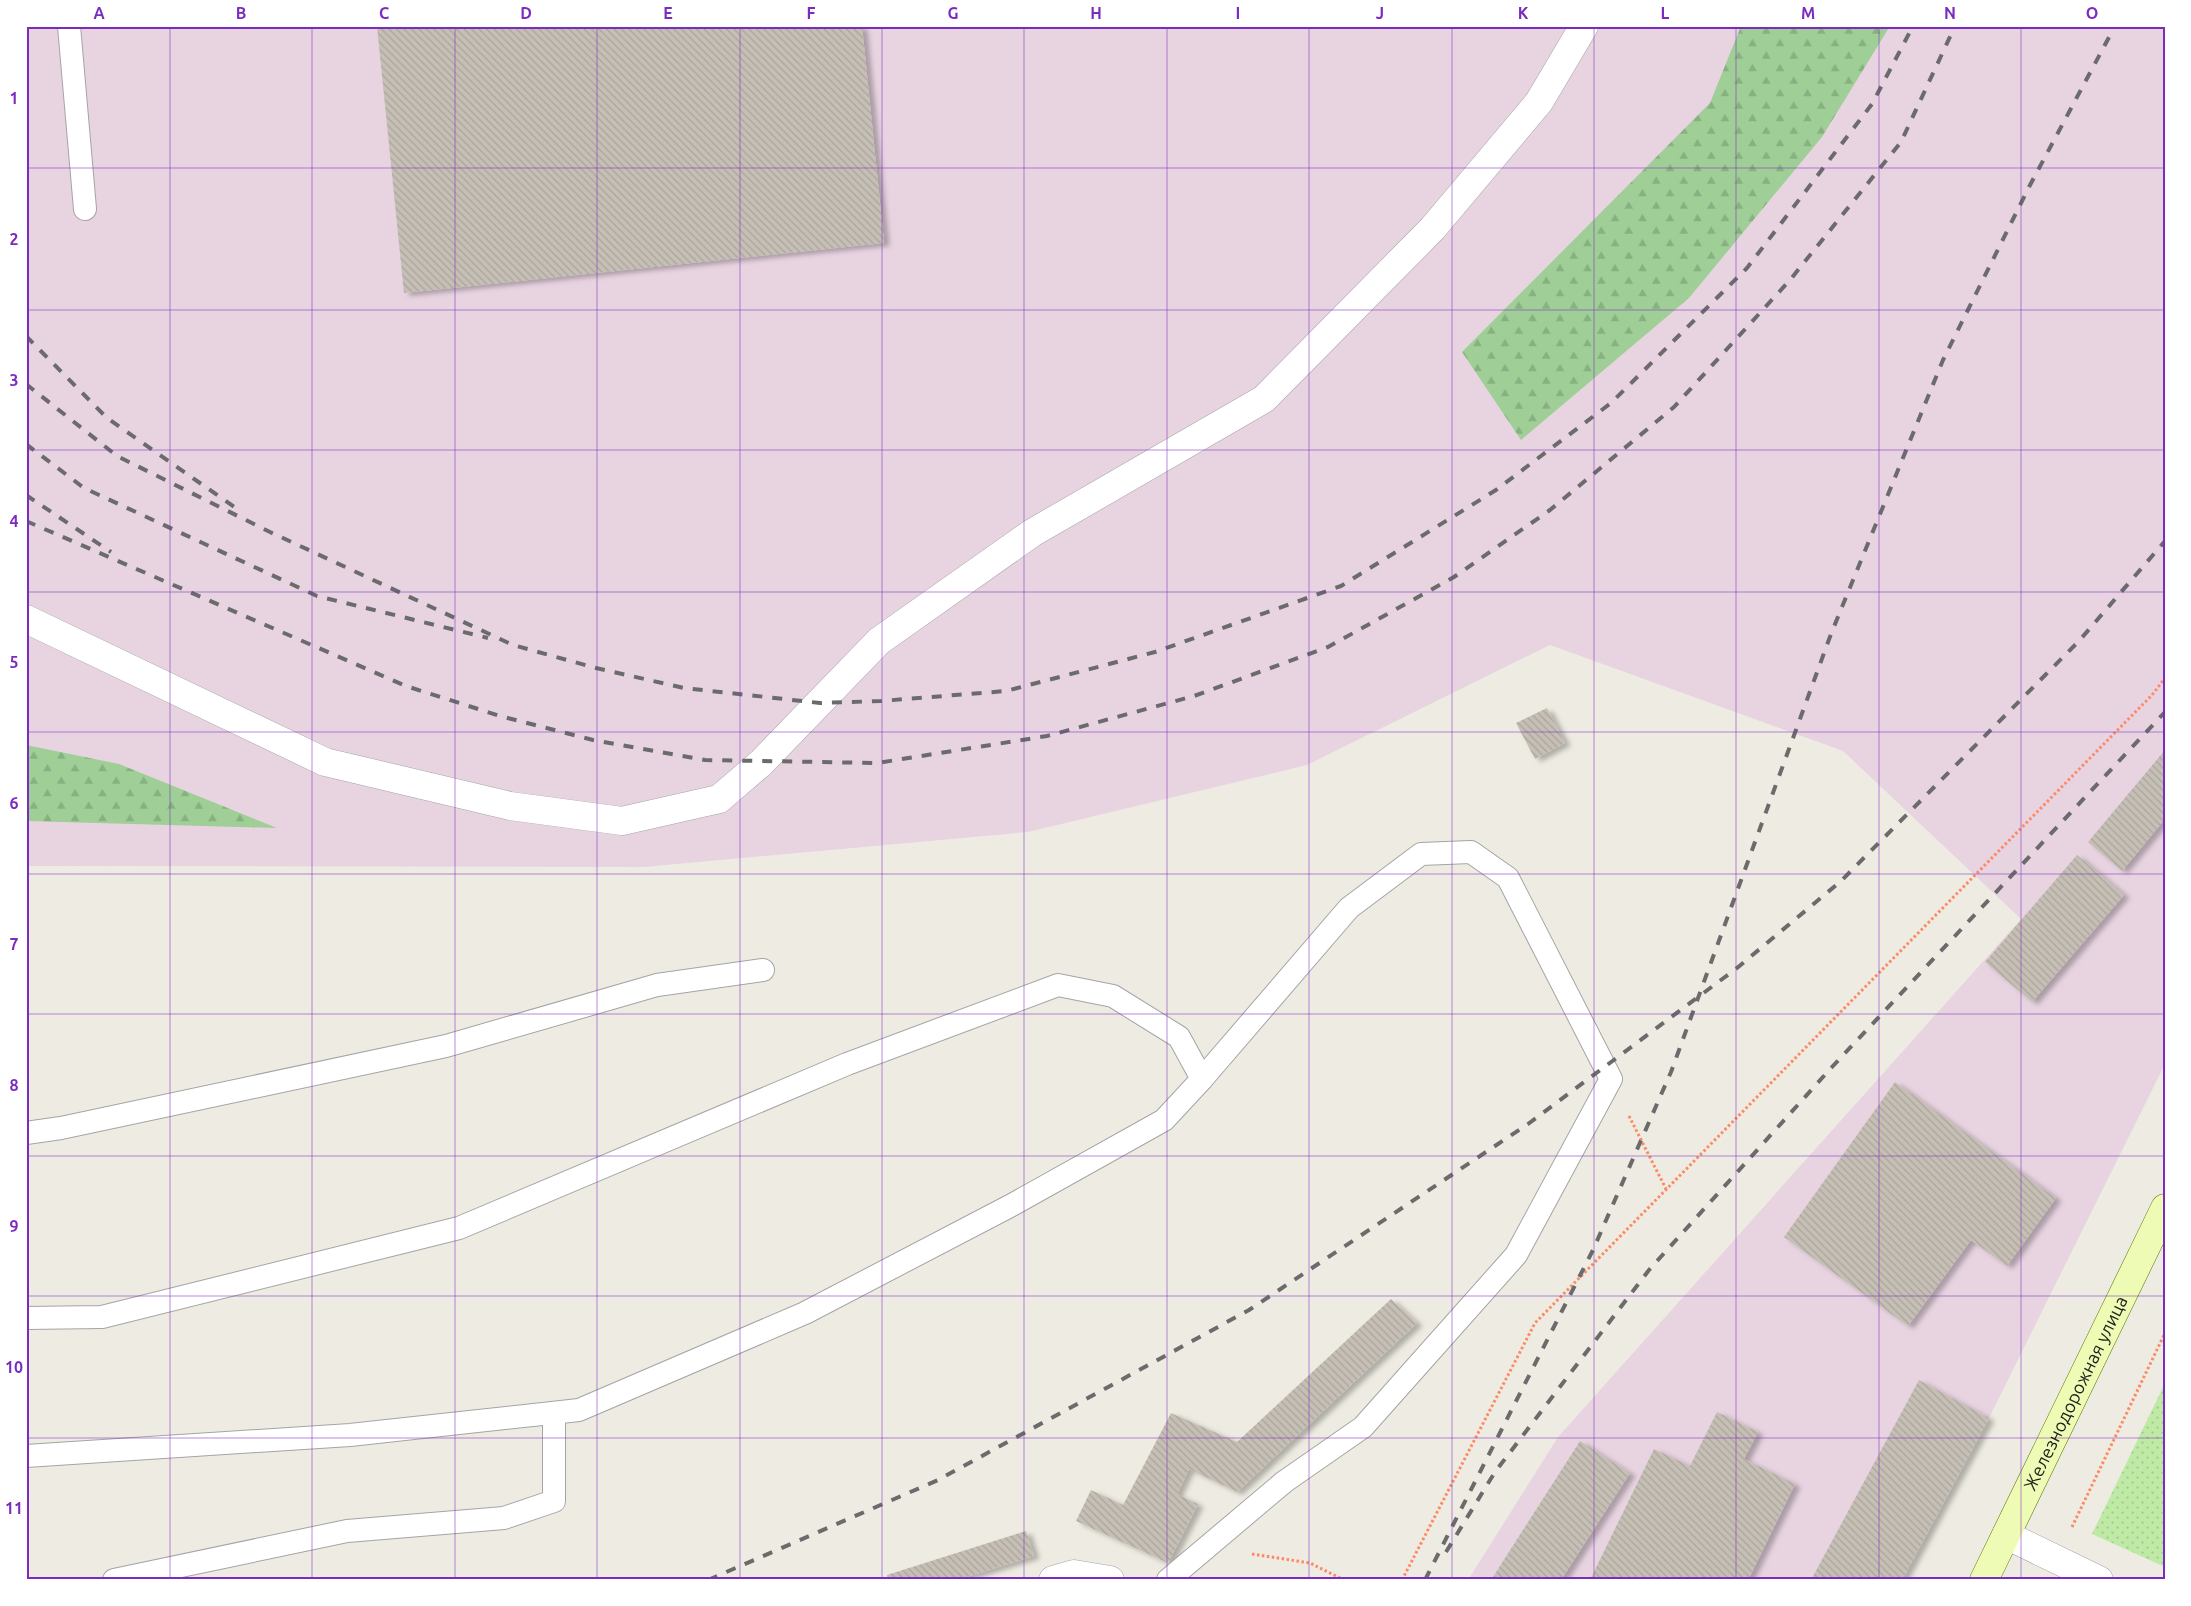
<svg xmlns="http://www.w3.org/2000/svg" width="2191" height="1606" viewBox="0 0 2191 1606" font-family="Ubuntu,sans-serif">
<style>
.industrial{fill:#e8d4e1}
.grass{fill:url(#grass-dots)}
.forest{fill:url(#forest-firs)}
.building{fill:url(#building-back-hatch);filter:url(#shadow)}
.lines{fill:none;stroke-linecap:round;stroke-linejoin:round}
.lane-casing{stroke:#a4a4a4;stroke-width:24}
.street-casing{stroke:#a4a4a4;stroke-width:29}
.secondary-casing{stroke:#597502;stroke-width:29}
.path{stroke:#fd8965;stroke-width:3;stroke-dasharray:2.5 2.5;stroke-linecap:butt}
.lane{stroke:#fff;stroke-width:22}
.street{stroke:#fff;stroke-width:28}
.secondary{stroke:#eefbb4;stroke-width:28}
.rail{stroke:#6b6b6b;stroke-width:4;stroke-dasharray:10 10;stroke-linecap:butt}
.grid{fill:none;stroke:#7b2cbf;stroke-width:1;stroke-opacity:0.55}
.labels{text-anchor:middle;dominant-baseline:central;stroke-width:4;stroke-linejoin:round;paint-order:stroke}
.street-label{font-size:18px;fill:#1d1d1d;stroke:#fff}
.neatline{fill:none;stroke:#7b2cbf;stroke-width:2}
.grid-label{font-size:16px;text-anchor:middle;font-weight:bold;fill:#7b2cbf}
</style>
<defs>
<pattern id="grass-dots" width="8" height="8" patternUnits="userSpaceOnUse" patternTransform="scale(1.25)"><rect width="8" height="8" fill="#beeaa6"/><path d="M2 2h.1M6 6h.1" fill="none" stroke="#a3c88e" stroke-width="1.8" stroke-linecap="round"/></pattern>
<pattern id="forest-firs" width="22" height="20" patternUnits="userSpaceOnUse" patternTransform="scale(1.25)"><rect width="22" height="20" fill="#9fcf96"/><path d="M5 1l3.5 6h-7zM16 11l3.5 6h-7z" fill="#88b181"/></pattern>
<pattern id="building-back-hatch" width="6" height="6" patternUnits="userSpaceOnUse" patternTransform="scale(1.25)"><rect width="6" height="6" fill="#c6bfb5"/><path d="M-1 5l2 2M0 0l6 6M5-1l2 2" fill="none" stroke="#aaa49b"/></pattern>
<filter id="shadow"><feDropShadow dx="5.5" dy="3" stdDeviation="2.5" flood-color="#0004"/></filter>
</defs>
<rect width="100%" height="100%" fill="#eeece2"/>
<polygon class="industrial" points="26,26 2165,26 2165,1064 1989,1418 1902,1580 1468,1580 1558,1437 2021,919 1843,751 1550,645 1307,765 1028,832 644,867 26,866"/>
<polygon class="grass" points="2165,1383 2165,1567 2092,1534"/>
<g class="forest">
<polygon points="1741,26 1890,26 1822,137 1689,298 1521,440 1462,352 1710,103"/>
<polygon points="26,745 119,764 277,828 26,821"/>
</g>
<g class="building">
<polygon points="377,26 862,26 884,243 404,293"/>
<polygon points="1547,708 1565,743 1535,759 1516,723"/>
<polygon points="2165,750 2165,819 2122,871 2088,842"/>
<polygon points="2077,855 2124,895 2032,1002 1985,962"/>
<polygon points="1895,1082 2056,1198 2007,1266 1971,1240 1908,1326 1784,1237"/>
<polygon points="1391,1299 1417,1323 1237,1492 1189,1469 1177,1494 1198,1504 1168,1563 1076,1521 1091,1490 1123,1505 1171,1413 1237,1442"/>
<polygon points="1919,1380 1989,1418 1902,1580 1811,1580"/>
<polygon points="1717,1412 1758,1432 1744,1459 1795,1484 1748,1580 1590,1580 1654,1449 1690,1466"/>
<polygon points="1580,1441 1630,1473 1561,1580 1491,1580"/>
<polygon points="1026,1531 1034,1556 957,1580 888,1580 887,1575"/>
</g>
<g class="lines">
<g class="lane-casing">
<g id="lane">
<polyline points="69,26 85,209"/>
<polyline points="26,1133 61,1128 446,1046 657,985 763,970"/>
<polyline points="26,1318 102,1317 459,1228 847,1064 1058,985 1113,996 1179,1037 1202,1079 1164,1120 1010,1206 805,1313 579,1410 350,1435 26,1456"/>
<polyline points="114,1580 347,1531 504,1518 554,1501 554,1413"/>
<polyline points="1168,1580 1284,1482 1363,1427 1516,1255 1611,1079 1508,878 1471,852 1421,854 1349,908 1202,1079"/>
</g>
</g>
<g class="street-casing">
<g id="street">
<polyline points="26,619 325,762 510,806 622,821 719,799 761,763 879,641 1032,533 1264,399 1433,228 1539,102 1584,26"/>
<polyline points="2006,1535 2099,1580"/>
<polyline points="1053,1580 1074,1574 1110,1580"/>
</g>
</g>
<g class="secondary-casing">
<g id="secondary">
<path id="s1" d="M1984,1580L2165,1208"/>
</g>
</g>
<g class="path">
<polyline points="1629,1116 1666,1189"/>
<polyline points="2072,1527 2165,1333"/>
<polyline points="1252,1554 1310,1563 1344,1580"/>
<polyline points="1402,1580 1535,1323 2152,695 2165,678"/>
</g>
<use href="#lane" class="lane"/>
<use href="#street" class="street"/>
<use href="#secondary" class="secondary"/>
<g class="rail">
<polyline points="26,336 107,418 240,511"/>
<polyline points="26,384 117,456 270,532 513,645 596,668 684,688 820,703 881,701 1006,691 1155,652 1341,586 1496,490 1611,403 1747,268 1872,104 1913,26"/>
<polyline points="26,444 84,488 317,596 488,638"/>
<polyline points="26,495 111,552"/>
<polyline points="26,521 406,686 500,716 593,740 705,760 877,763 1047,736 1194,696 1328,647 1454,577 1550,510 1674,407 1790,280 1901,142 1955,26"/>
<polyline points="1446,1552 1495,1472 1649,1270 1832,1067 2165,712"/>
<polyline points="708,1580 938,1480 1249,1310 1528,1124 1737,968 1841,881 2079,641 2165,541"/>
<polyline points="1425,1580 1593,1250 1671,1072 1831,634 1943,360 2029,187 2115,26"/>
</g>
</g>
<path class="grid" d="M170,26V1580M312,26V1580M455,26V1580M597,26V1580M740,26V1580M882,26V1580M1024,26V1580M1167,26V1580M1309,26V1580M1452,26V1580M1594,26V1580M1736,26V1580M1879,26V1580M2021,26V1580M26,168H2165M26,310H2165M26,450H2165M26,592H2165M26,732H2165M26,874H2165M26,1014H2165M26,1156H2165M26,1296H2165M26,1438H2165"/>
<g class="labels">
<g class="street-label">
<text stroke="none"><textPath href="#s1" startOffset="208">Железнодорожная улица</textPath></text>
</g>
</g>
<rect width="2191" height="1606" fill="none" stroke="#ffffff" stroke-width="55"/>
<rect x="28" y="28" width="2136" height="1550" class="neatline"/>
<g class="grid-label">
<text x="99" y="19">A</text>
<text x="241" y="19">B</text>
<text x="384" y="19">C</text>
<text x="526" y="19">D</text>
<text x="668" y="19">E</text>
<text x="811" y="19">F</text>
<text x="953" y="19">G</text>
<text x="1096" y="19">H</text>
<text x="1238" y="19">I</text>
<text x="1380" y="19">J</text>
<text x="1523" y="19">K</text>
<text x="1665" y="19">L</text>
<text x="1808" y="19">M</text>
<text x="1950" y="19">N</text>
<text x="2092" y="19">O</text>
<text x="14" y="104">1</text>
<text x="14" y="245">2</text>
<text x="14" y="386">3</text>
<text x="14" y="527">4</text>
<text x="14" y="668">5</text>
<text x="14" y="809">6</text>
<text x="14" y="950">7</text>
<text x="14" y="1091">8</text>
<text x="14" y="1232">9</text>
<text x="14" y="1373">10</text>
<text x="14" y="1514">11</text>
</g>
</svg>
